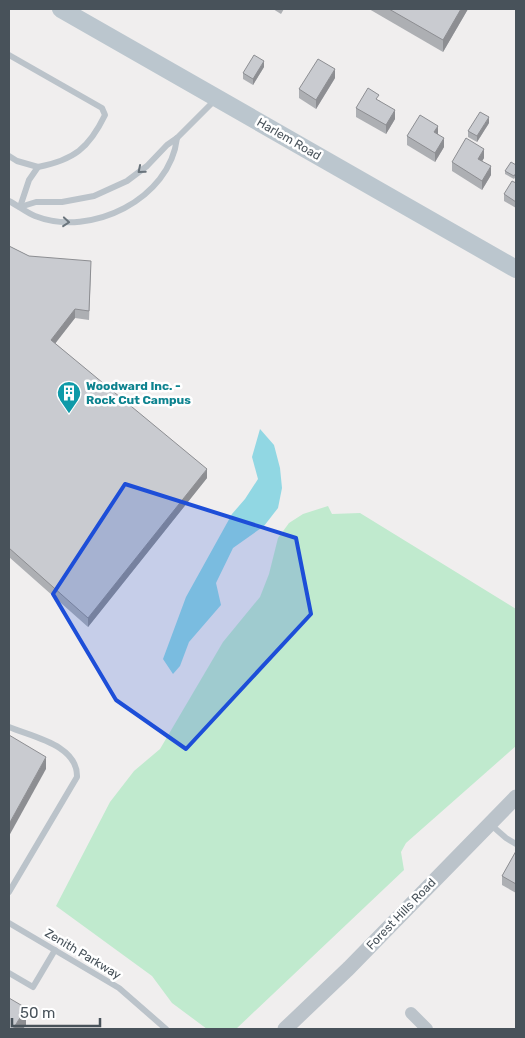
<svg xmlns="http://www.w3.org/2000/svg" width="525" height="1038" viewBox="0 0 525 1038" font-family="Rubik,sans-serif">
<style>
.green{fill:#c0eace}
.water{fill:#91d7e3}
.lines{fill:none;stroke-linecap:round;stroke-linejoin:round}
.service{stroke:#bbc3ca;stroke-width:6}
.minor{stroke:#bbc3ca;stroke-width:12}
.tertiary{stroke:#bbc3ca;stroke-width:15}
.secondary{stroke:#bbc6ce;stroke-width:18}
.wall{fill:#adafb3}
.shaded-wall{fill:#8d8e92}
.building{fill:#c9cbd0;stroke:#8d8e92}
.oneway{stroke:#6a747c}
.marked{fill:#1d4ed8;fill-opacity:0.2;stroke:#1d4ed8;stroke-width:4;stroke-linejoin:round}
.labels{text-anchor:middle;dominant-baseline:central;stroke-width:5;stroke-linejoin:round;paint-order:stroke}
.street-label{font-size:12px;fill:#48525a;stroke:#fff}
.culture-label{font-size:12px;font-weight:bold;fill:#0d838f;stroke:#fff;text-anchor:start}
</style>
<rect width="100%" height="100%" fill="#f0eeee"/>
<polygon class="green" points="328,506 332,514 360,513 516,609 516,746 406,843 401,852 404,870 236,1029 207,1029 172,1003 152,976 56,906 110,802 134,771 160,749 223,642 260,597 269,574 278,538 289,523 303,514"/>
<polygon class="water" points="260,429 274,445 280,468 282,488 278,508 264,526 233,548 216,583 221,605 189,642 180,666 173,674 163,659 186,597 232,514 245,499 258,479 252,457"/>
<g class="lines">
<g class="service">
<path d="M9,55L102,108L105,115C89,148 74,160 38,167L29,180L20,207"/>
<polyline points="9,156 17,161 38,167"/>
<path d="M9,201C17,205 27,213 35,216C91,238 170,199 177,138"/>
<polyline points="20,207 36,202 62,202 94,196 127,181 147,166 167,145 177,138 217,98"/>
<path d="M9,727C33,737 78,745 77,777L9,892"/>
<polyline points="490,824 506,838 516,844"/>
<polyline points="9,923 119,988 166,1029"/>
<polyline points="9,973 33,987 55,950"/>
</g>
<polyline class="minor" points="411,1013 427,1029"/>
<polyline class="tertiary" points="285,1029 349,968 516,797"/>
<polyline class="secondary" points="61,9 516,269"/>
</g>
<g class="wall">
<polygon points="273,9 284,9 281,14"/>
<polygon points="369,9 468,9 443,52"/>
<polygon points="264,67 253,85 243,79 243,73"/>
<polygon points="335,78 316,109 299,98 299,89"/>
<polygon points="379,100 395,119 386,134 356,117 356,108"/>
<polygon points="489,123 477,142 468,137 468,131"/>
<polygon points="438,134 444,147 435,162 407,145 407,136"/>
<polygon points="484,158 482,161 491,175 482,190 452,171 452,162"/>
<polygon points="516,165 516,176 514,179 505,174 505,171"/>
<polygon points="516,183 516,208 504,201 504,194"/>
<polygon points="9,246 29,256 91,270 89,320 75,318 55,343 207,478 88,627 9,557"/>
<polygon points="516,851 516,893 502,885 502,876"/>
</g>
<g class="shaded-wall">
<polygon points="461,9 468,9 443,52 443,40"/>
<polygon points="264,61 264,67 253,85 253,79"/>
<polygon points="335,69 335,78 316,109 316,100"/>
<polygon points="395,110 395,119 386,134 386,125"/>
<polygon points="489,117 489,123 477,142 477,136"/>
<polygon points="438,126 438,135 434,132"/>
<polygon points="444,138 444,147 435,162 435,153"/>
<polygon points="484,149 484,158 478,168 478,159"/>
<polygon points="491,166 491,175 482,190 482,181"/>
<polygon points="75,309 75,318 51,349 51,340"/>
<polygon points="207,469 207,478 88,627 88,618"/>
<polygon points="46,757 46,769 9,836 9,824"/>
<polygon points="26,1008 26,1025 23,1029 13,1029"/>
</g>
<g class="building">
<polygon points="389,9 461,9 443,40"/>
<polygon points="254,55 264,61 253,79 243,73"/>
<polygon points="318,59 335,69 316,100 299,89"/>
<polygon points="368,88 379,95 376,99 395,110 386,125 356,108"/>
<polygon points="480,112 489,117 477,136 468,131"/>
<polygon points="420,115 438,126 434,132 444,138 435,153 407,136"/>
<polygon points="466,138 484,149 478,159 491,166 482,181 452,162"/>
<polygon points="511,162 516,165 516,173 514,176 505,171"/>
<polygon points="512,181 516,183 516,202 504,194"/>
<polygon points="9,246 29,256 91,261 89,311 75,309 51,340 207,469 88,618 9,548"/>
<polygon points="9,735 46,757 9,824"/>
<polygon points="516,851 516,884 502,876"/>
<polygon points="9,998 26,1008 13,1029 9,1029"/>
</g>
<defs><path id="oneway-chevron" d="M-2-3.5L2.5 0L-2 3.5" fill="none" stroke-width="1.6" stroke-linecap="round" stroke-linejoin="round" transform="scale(1.25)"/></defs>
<g class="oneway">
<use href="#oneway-chevron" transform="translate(141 170) rotate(140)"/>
<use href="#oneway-chevron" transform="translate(66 222) rotate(5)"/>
</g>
<path class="marked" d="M125,484L296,538L311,614L186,749L116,700L53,594Z"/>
<defs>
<g id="building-pin" transform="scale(1.25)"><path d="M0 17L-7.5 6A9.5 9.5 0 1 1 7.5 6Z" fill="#0f9aa8" stroke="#fff"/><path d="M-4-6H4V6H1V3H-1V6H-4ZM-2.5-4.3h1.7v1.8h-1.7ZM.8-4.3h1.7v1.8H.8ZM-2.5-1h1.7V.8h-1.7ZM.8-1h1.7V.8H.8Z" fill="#fff"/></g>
</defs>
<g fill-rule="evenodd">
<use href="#building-pin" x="69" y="393"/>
</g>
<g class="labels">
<g class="street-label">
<text transform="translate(289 139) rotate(30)">Harlem Road</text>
<text transform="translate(401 914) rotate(-46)">Forest Hills Road</text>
<text transform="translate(83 954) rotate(31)">Zenith Parkway</text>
</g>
<g class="culture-label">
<text x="86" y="386">Woodward Inc. -<tspan x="86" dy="14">Rock Cut Campus</tspan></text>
</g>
</g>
<rect width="525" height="1038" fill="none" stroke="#48525a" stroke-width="20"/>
<path d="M12 1018v8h88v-8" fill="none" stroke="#48525a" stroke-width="2.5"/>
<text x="20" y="1018" font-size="15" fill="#48525a" stroke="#ffffff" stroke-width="4" paint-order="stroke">50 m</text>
</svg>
